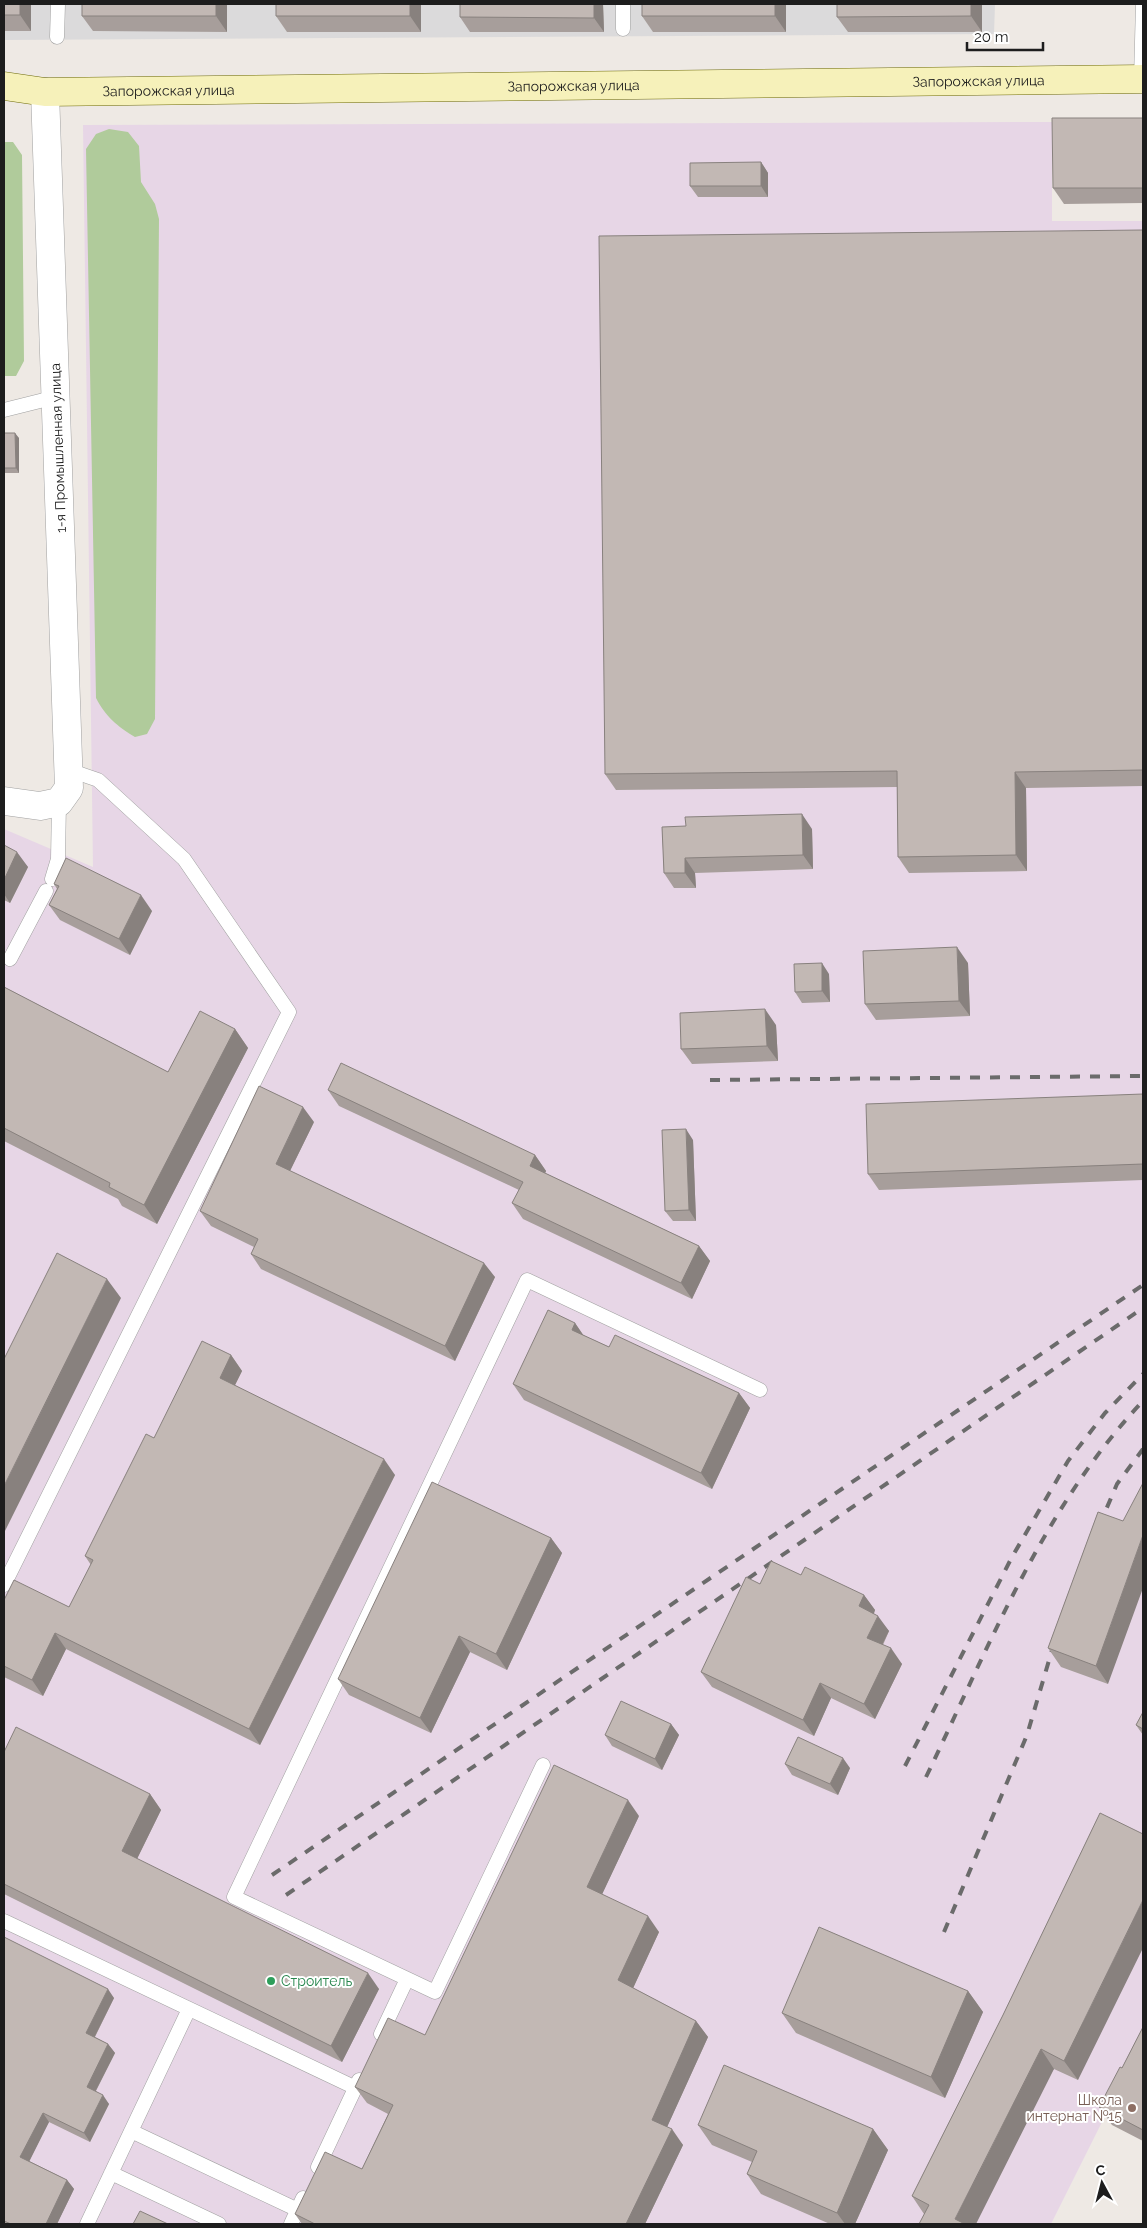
<svg xmlns="http://www.w3.org/2000/svg" width="1147" height="2228" viewBox="0 0 1147 2228" font-family="Raleway,sans-serif">
<rect width="100%" height="100%" fill="#eee9e4"/>
<!-- residential -->
<path fill="#dbdadb" d="M4 4H995L994 34 4 40Z"/>
<!-- industrial -->
<path fill="#e7d6e6" d="M1052 122V221H1143V2040L1051 2224H4V829L93 867 83 125Z"/>
<!-- forest -->
<path fill="#b0cb9b" d="M109 129 128 132 139 146 141 182 155 204 159 219 155 719 147 734 135 737C117 726 106 717 96 698L86 149 96 134Z
M4 142H13L22 155 24 361 16 376H4Z"/>
<g fill="none" stroke-linecap="round" stroke-linejoin="round">
<defs>
<path id="lane" d="M623 29V4
M57 37 58 4
M1141 79 1143 4
M4 410 56 397
M52 879 58 859 59 802
M10 959 46 891
M4 1585 289 1012 184 859 98 780 69 770
M543 1765 435 1992 234 1897 527 1280 760 1390
M4 1921 356 2088
M381 2034 407 1979
M131 2131 298 2210
M318 2167 359 2080
M111 2173 219 2224
M87 2224 189 2009
M291 2224 303 2198"/>
<path id="street" d="M4 801 40 806 59 802 69 788 45 92"/>
<g id="secondary">
<path id="s1" d="M4 86 45 92 1143 79"/>
</g>
</defs>
<!-- lane casing -->
<use href="#lane" stroke="#a1a1a1" stroke-width="15"/>
<!-- street casing -->
<use href="#street" stroke="#a1a1a1" stroke-width="29"/>
<!-- secondary casing -->
<use href="#secondary" stroke="#6e6b0b" stroke-width="29"/>
<!-- lane -->
<use href="#lane" stroke="#fff" stroke-width="14"/>
<!-- street -->
<use href="#street" stroke="#fff" stroke-width="28"/>
<!-- secondary -->
<use href="#secondary" stroke="#f6f1ba" stroke-width="28"/>
<!-- rail -->
<path stroke="#6b6b6b" stroke-width="4" stroke-dasharray="10 10" stroke-linecap="butt" d="M710 1080 1143 1076
M1099 1526 1117 1484 1143 1449
M905 1766 1012 1557 1068 1461 1105 1413 1143 1374
M926 1777C988 1649 1044 1505 1143 1401
M272 1875 1143 1285
M286 1895 1143 1308
M944 1932 1027 1735 1055 1640"/>
</g>
<!-- wall -->
<path fill="#a79e9b" d="M4 4H31V31H4Z
M227 4V32L93 31 82 16Z
M421 4V32H287L276 16Z
M603 4 604 32H470L460 17Z
M786 4V32H653L642 16Z
M982 4V32H848L837 17Z
M1143 118V203L1064 204 1053 188Z
M761 162 768 173V197H698L690 186Z
M1143 230V786L1026 788 1027 871 909 873 898 857 897 787 616 790 605 774Z
M4 433 19 438V473H4Z
M662 827 812 829 813 869 695 873 696 888H674L664 873Z
M4 845 28 867 10 903 4 900Z
M54 884 152 911 130 955 60 920 49 905 57 889Z
M968 963 970 1016 876 1020 865 1004Z
M829 974 830 1002 802 1003 795 992Z
M4 987 168 1072 235 1029 248 1048 157 1224 122 1206 118 1199 4 1141Z
M776 1025 778 1061 692 1064 681 1049Z
M328 1090 535 1155 546 1171 545 1173 699 1246 710 1261 692 1299 523 1219 512 1203 519 1190 339 1106Z
M1143 1094V1180L879 1190 868 1174Z
M314 1122 290 1171 495 1277 455 1361 261 1269 251 1254 254 1247 211 1226 200 1211Z
M693 1140 696 1221H673L665 1211Z
M575 1323 583 1335 609 1347 739 1393 750 1408 712 1489 524 1400 513 1384Z
M231 1355 242 1371 235 1385 395 1475 260 1745 66 1649 43 1696 4 1677V1600L69 1607 91 1565 85 1556 154 1438Z
M1098 1512 1108 1684 1061 1667 1048 1648Z
M551 1538 562 1553 507 1670 470 1652 431 1733 349 1695 338 1679Z
M801 1575 864 1595 875 1610 874 1614 889 1631 883 1645 902 1664 875 1719 831 1698 814 1736 712 1687 701 1672 760 1584Z
M1143 1712V1735L1136 1725Z
M671 1724 679 1735 662 1770 612 1746 605 1735Z
M4 1752 150 1794 161 1810 137 1859 379 1989 342 2062 4 1894Z
M785 1764 850 1768 838 1795 792 1775Z
M1100 1813 1078 2080 1054 2069 924 2214 912 2196 1003 2015Z
M639 1816 602 1894 659 1932 633 1988 696 2021 708 2037 667 2127 683 2145 645 2224H302L295 2214 362 2169 388 2114 367 2103 355 2087 425 2035Z
M4 1937 114 1998 95 2037 108 2044 115 2053 96 2091 109 2104 90 2142 49 2122 29 2161 67 2180 74 2189 57 2224H4Z
M968 1991 983 2012 945 2098 796 2033 782 2013Z
M1143 2027V2141L1112 2125 1099 2107 1122 2068Z
M698 2125 873 2129 888 2150 855 2224H830L761 2194 747 2174 752 2162 712 2145Z"/>
<!-- shaded-wall -->
<path fill="#88817e" d="M20 4H31V31L20 15Z
M216 4H227V32L216 16Z
M410 4H421V32L410 16Z
M594 4H603L604 32 594 18Z
M775 4H786V32L775 16Z
M971 4H982V32L971 16Z
M761 162 768 173V197L761 186Z
M15 433 19 438V473L16 468Z
M1015 772 1026 788 1027 871 1016 855Z
M802 814 812 829 813 869 803 855Z
M17 852 28 867 10 903 4 894V880Z
M685 858 695 873 696 888 685 873Z
M141 895 152 911 130 955 119 939Z
M957 947 968 963 970 1016 959 1001Z
M822 963 829 974 830 1002 822 991Z
M765 1009 776 1025 778 1061 767 1046Z
M235 1029 248 1048 157 1224 144 1205Z
M303 1107 314 1122 286 1179 276 1164Z
M686 1129 693 1140 696 1221 689 1210Z
M535 1155 546 1171 541 1182 530 1166Z
M699 1246 710 1261 692 1299 681 1283Z
M484 1263 495 1277 455 1361 445 1346Z
M107 1279 121 1298 4 1533V1486Z
M575 1323 586 1339 572 1330Z
M231 1355 242 1371 231 1393 220 1378Z
M739 1393 750 1408 712 1489 701 1473Z
M384 1459 395 1475 260 1745 249 1729Z
M1143 1535V1588L1108 1684 1096 1666Z
M551 1538 562 1553 507 1670 496 1654Z
M864 1595 875 1610 870 1622 859 1606Z
M878 1616 889 1631 878 1653 867 1638Z
M55 1633 66 1649 43 1696 32 1680Z
M459 1636 470 1652 431 1733 420 1718Z
M891 1648 902 1664 875 1719 864 1704Z
M820 1683 831 1698 814 1736 803 1720Z
M671 1724 679 1735 662 1770 655 1759Z
M843 1758 850 1768 838 1795 830 1784Z
M150 1794 161 1810 133 1867 122 1851Z
M628 1800 639 1816 598 1903 587 1887Z
M1143 1900V1948L1078 2080 1064 2061Z
M648 1916 659 1932 629 1997 618 1980Z
M368 1973 379 1989 342 2062 331 2046Z
M108 1989 114 1998 92 2042 86 2033Z
M968 1991 983 2012 945 2098 931 2077Z
M696 2021 708 2037 663 2136 652 2120Z
M108 2044 115 2053 93 2096 87 2087Z
M1041 2049 1054 2069 976 2224H958L955 2219Z
M103 2095 109 2104 90 2142 84 2133Z
M43 2113 49 2122 27 2166 20 2157Z
M672 2129 683 2145 645 2224H626Z
M873 2129 888 2150 855 2224H845L837 2213Z
M67 2180 74 2189 57 2224H46Z"/>
<!-- building -->
<path fill="#c2b8b4" stroke="#88817e" d="M4 4H20V15H4Z
M82 4H216V16H82Z
M276 4H410V16H276Z
M460 4H594V18L460 17Z
M642 4H775V16H642Z
M837 4H971V16L837 17Z
M1052 118H1143V188H1053Z
M761 162V186H690V163Z
M1143 230V770L1015 772 1016 855 898 857 897 771 605 774 599 236Z
M4 433H15L16 468H4Z
M802 814 803 855 685 858V873H664L662 827 686 826 685 817Z
M4 845 17 852 4 880Z
M66 858 141 895 119 939 49 905 59 886 54 884Z
M957 947 959 1001 865 1004 863 951Z
M822 963V991L795 992 794 964Z
M4 987 168 1072 200 1011 235 1029 144 1205 109 1187 110 1183 4 1128Z
M765 1009 767 1046 681 1049 680 1013Z
M341 1063 535 1155 530 1166 699 1246 681 1283 512 1203 523 1182 328 1090Z
M259 1086 303 1107 276 1164 484 1263 445 1346 251 1254 258 1239 200 1211Z
M1143 1094V1164L868 1174 866 1104Z
M686 1129 689 1210 665 1211 662 1130Z
M57 1253 107 1279 4 1486V1359Z
M548 1310 575 1323 572 1330 609 1347 615 1335 739 1393 701 1473 513 1384Z
M202 1341 231 1355 220 1378 384 1459 249 1729 55 1633 32 1680 4 1666V1600L14 1580 69 1607 93 1560 85 1556 146 1434 154 1438Z
M432 1482 551 1538 496 1654 459 1636 420 1718 338 1679Z
M1143 1483V1535L1096 1666 1048 1648 1098 1512 1123 1521Z
M771 1561 801 1575 805 1567 864 1595 859 1606 878 1616 867 1638 891 1648 864 1704 820 1683 803 1720 701 1672 746 1577 760 1584Z
M621 1701 671 1724 655 1759 605 1735Z
M1143 1712V1729L1136 1725Z
M16 1727 150 1794 122 1851 368 1973 331 2046 4 1884V1752Z
M798 1737 843 1758 830 1784 785 1764Z
M554 1765 628 1800 587 1887 648 1916 618 1980 696 2021 652 2120 672 2129 626 2224H315L295 2214 325 2152 362 2169 393 2105 355 2087 388 2018 425 2035Z
M1100 1813 1143 1834V1900L1064 2061 1041 2049 955 2219 965 2224H919L929 2205 912 2196 1003 2015Z
M819 1927 968 1991 931 2077 782 2013Z
M4 1937 108 1989 86 2033 108 2044 87 2087 103 2095 84 2133 43 2113 20 2157 67 2180 46 2224H11L4 2221Z
M1143 2027V2130L1099 2107 1120 2067 1122 2068Z
M724 2065 873 2129 837 2213 747 2174 757 2151 698 2125Z
M140 2211 168 2224H133Z"/>
<!-- markers -->
<circle fill="#2e9e5b" stroke="#fff" stroke-width="2" cx="271" cy="1981" r="5"/>
<circle fill="#8d6e63" stroke="#fff" stroke-width="2" cx="1132" cy="2108" r="5"/>
<g text-anchor="middle" dominant-baseline="central" stroke-width="4" stroke-linejoin="round" paint-order="stroke">
<!-- street labels -->
<g font-size="14" fill="#1d1d1d" stroke="#fff">
<text stroke="none"><textPath href="#s1" startOffset="975">Запорожская улица</textPath></text>
<text stroke="none"><textPath href="#s1" startOffset="570">Запорожская улица</textPath></text>
<text stroke="none"><textPath href="#s1" startOffset="165">Запорожская улица</textPath></text>
<text transform="translate(58 448) rotate(-92)">1-я Промышленная улица</text>
</g>
<!-- leisure labels -->
<g font-size="14" fill="#27864d" stroke="#fff" text-anchor="start">
<text x="281" y="1981">Строитель</text>
</g>
<!-- education labels -->
<g font-size="14" fill="#785e54" stroke="#fff" text-anchor="end">
<text x="1122" y="2100">Школа<tspan x="1122" dy="16">интернат №15</tspan></text>
</g>
</g>
<!-- border -->
<rect width="1147" height="2228" fill="none" stroke="#1d1d1d" stroke-width="10"/>
<!-- north arrow -->
<g transform="translate(1102 2183) rotate(353)" stroke="#ffffff" stroke-width="4" paint-order="stroke">
<path d="M0-4L9 19L0 12L-9 19Z" fill="#1d1d1d"/>
<text y="-8" font-size="14" font-weight="bold" text-anchor="middle" fill="#1d1d1d">С</text>
</g>
<!-- scale -->
<path d="M967 42v8h76v-8" fill="none" stroke="#1d1d1d" stroke-width="2.5"/>
<text x="974" y="42" font-size="15" fill="#1d1d1d" stroke="#ffffff" stroke-width="4" paint-order="stroke">20 m</text>
</svg>
